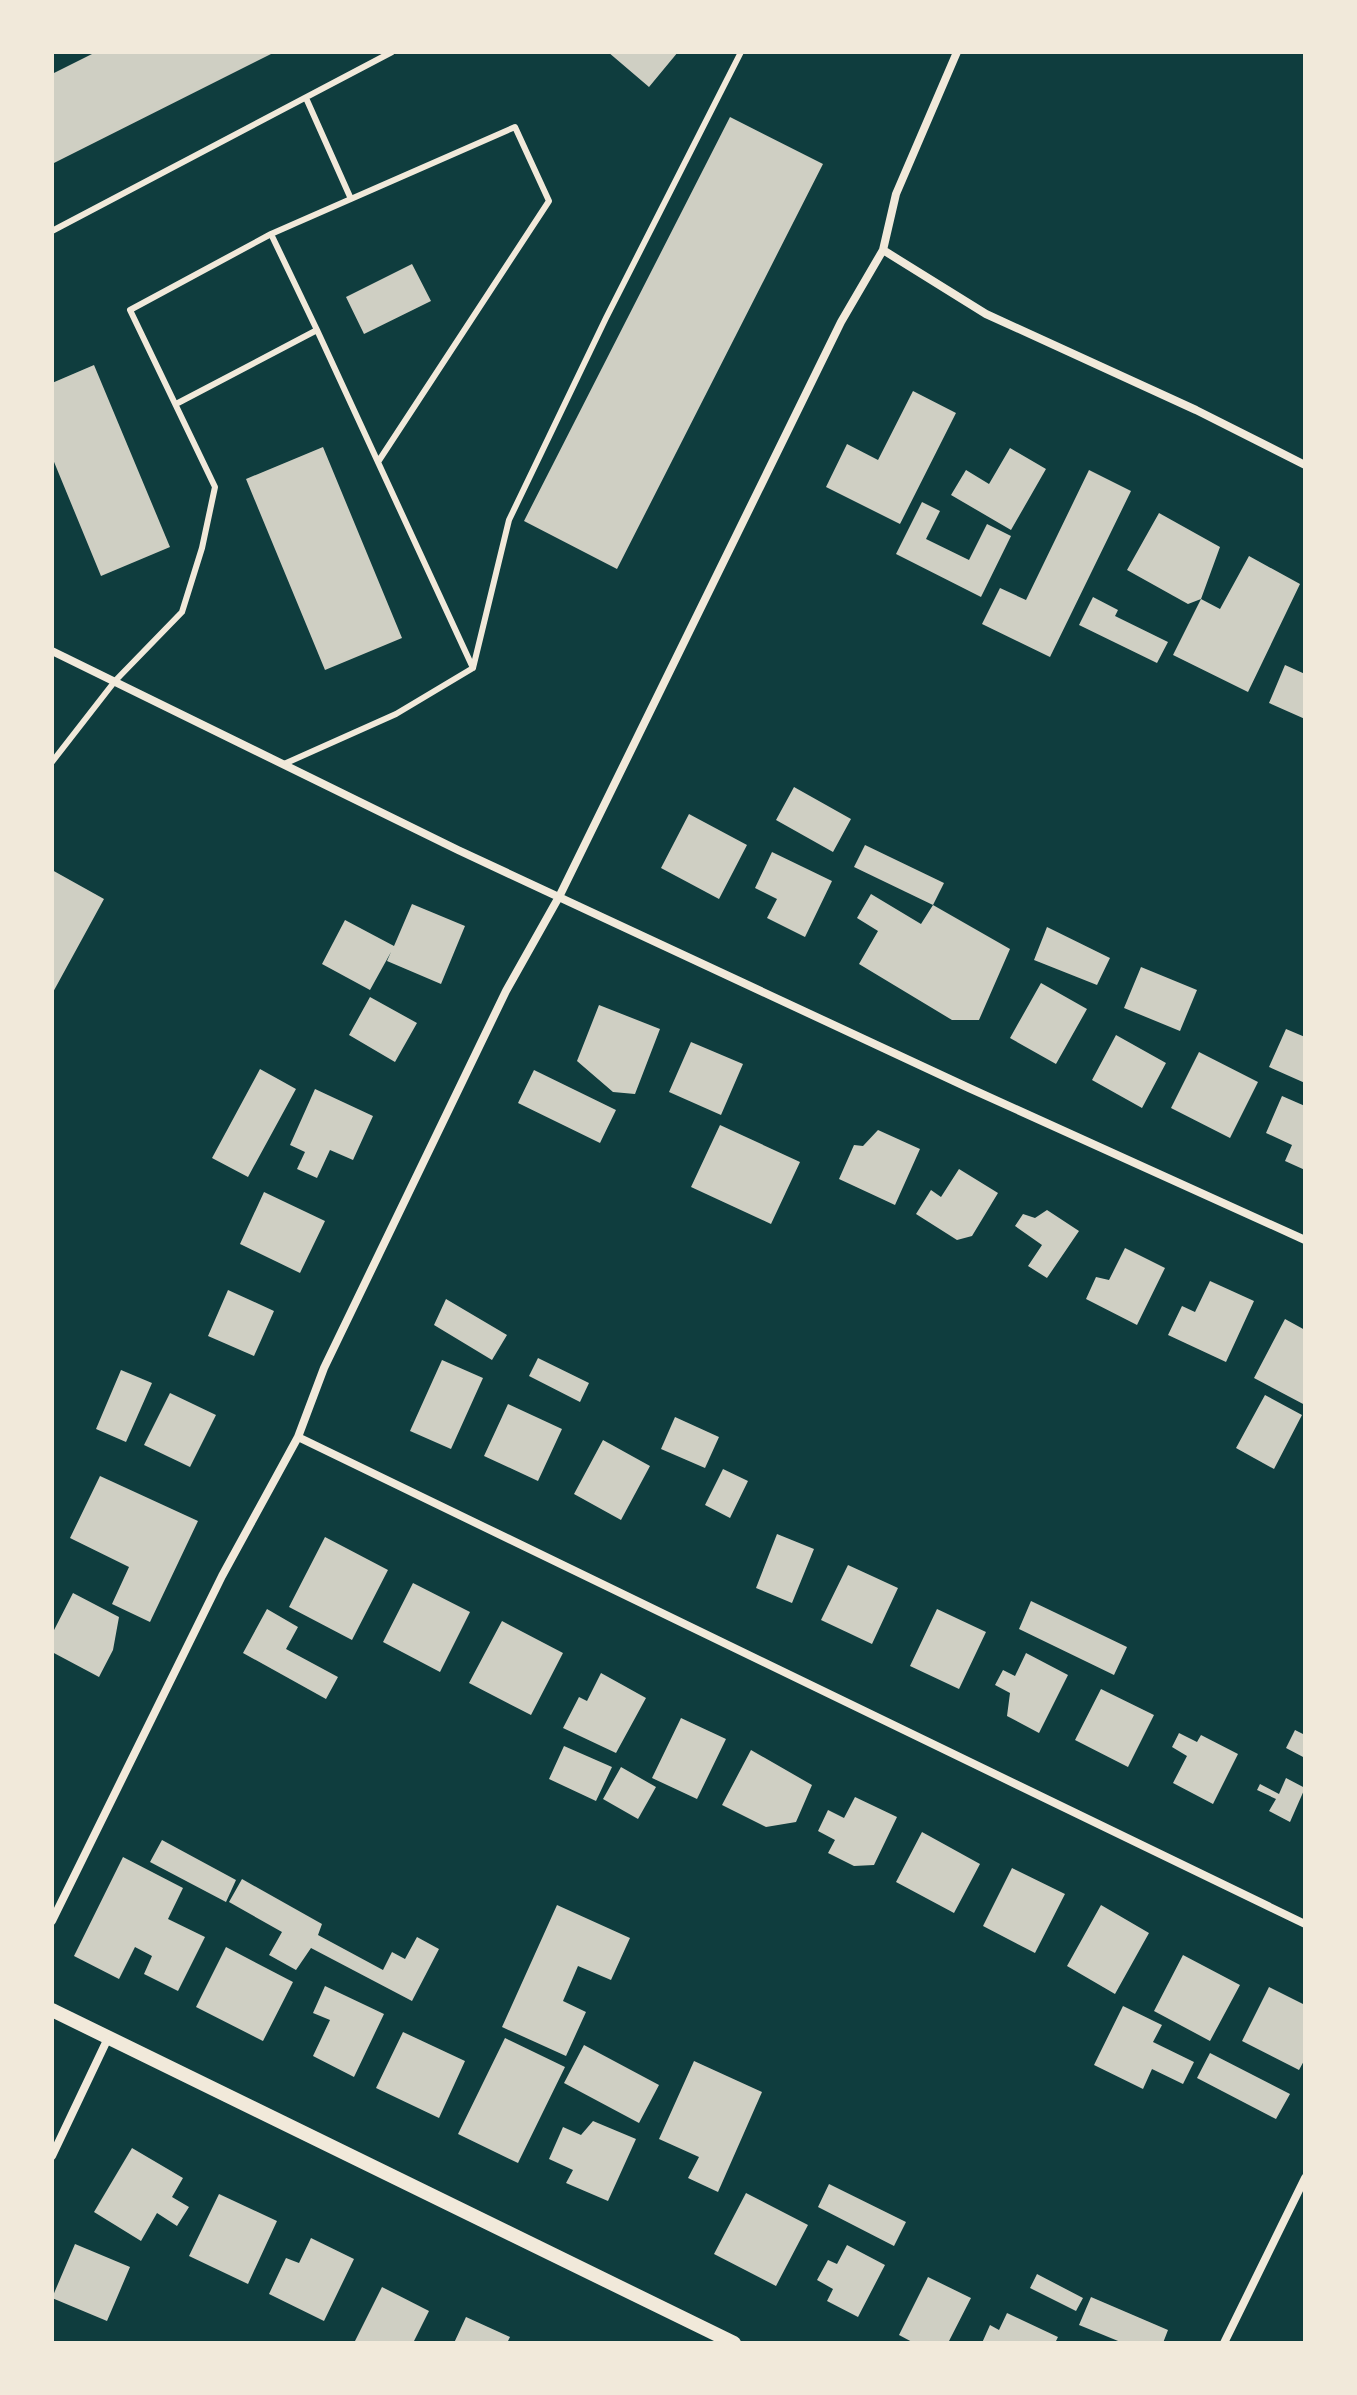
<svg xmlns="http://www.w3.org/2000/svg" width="1357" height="2395" viewBox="0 0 1357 2395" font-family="'PT Serif',serif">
<rect width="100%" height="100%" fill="#0f3d3e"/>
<!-- building -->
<path fill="#cfcfc3" d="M96 52H275L52 164V74Z
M608 52H678L649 87Z
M730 117 823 164 617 569 524 521Z
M412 264 431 301 364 334 346 297Z
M94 365 170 547 101 576 52 457V383Z
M913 391 956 413 900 524 826 487 847 444 878 460Z
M323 447 402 638 325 670 246 479Z
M1010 448 1046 469 1011 530 951 495 966 470 989 484Z
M1089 470 1131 491 1050 657 982 624 1000 588 1026 600Z
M922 502 940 511 926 539 969 560 987 524 1011 536 981 597 896 554Z
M1159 513 1220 547 1201 599 1220 609 1249 556 1300 584 1248 692 1173 655 1201 599 1188 604 1127 570Z
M1093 597 1118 610 1115 616 1168 642 1157 663 1079 625Z
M1285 665 1305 674V719L1269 703Z
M794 787 851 819 833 852 776 820Z
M689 814 747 845 719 899 661 868Z
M865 845 944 883 933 905 854 867Z
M772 852 832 881 805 937 767 918 777 899 755 888Z
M52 870 104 899 52 994Z
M871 894 921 924 933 905 1010 949 979 1020H952L859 964 878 931 857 918Z
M412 904 465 926 441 984 387 961 391 952 370 990 322 964 345 920 394 946Z
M1047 927 1110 958 1097 985 1034 960Z
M1141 967 1197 990 1180 1031 1124 1008Z
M1041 983 1087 1009 1056 1064 1010 1038Z
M370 997 417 1023 395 1062 349 1035Z
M599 1005 660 1029 635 1094 613 1092 577 1061Z
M1286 1029 1305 1037V1083L1269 1067Z
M1116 1035 1166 1063 1142 1108 1092 1080Z
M691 1042 743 1064 721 1115 669 1092Z
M1199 1052 1258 1082 1230 1138 1171 1108Z
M260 1069 296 1089 248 1177 212 1158Z
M534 1070 616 1110 600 1143 518 1103Z
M315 1089 373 1116 353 1160 330 1150 317 1178 297 1169 305 1152 290 1145Z
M1282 1096 1305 1106V1170L1285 1161 1292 1145 1266 1133Z
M720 1125 800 1162 771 1224 691 1187Z
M878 1130 920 1149 895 1205 839 1179 854 1145 863 1146Z
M959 1169 998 1193 972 1236 957 1240 916 1214 931 1190 941 1197Z
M264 1192 325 1221 300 1273 240 1244Z
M1047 1210 1079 1231 1047 1278 1028 1266 1042 1245 1015 1226 1023 1214 1035 1218Z
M1125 1248 1165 1268 1137 1325 1086 1299 1096 1277 1109 1280Z
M1210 1281 1254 1301 1226 1362 1168 1335 1182 1306 1195 1312Z
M228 1290 274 1311 254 1356 208 1336Z
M446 1299 507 1335 492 1360 434 1325Z
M1285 1319 1305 1330V1405L1254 1378Z
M538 1358 589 1383 580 1402 529 1376Z
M442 1360 483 1378 451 1449 410 1431Z
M121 1370 152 1383 126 1442 96 1429Z
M170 1393 216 1415 190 1467 144 1445Z
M1265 1395 1302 1415 1274 1469 1236 1448Z
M508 1404 562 1429 538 1481 484 1456Z
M675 1417 719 1437 705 1468 661 1449Z
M603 1440 650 1466 621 1520 574 1494Z
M723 1469 748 1481 730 1518 705 1505Z
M100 1476 198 1521 150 1622 112 1604 129 1567 70 1538Z
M777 1534 814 1549 792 1603 756 1588Z
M325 1537 388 1570 352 1640 289 1607Z
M848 1565 898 1588 872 1644 821 1620Z
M413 1583 470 1612 440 1672 383 1642Z
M73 1593 119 1617 113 1650 99 1677 52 1652V1634Z
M1031 1601 1127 1647 1114 1675 1019 1629Z
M267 1609 298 1627 286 1649 338 1677 326 1699 243 1653Z
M937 1609 986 1632 959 1689 910 1666Z
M502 1621 563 1653 531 1715 469 1683Z
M1026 1653 1068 1675 1039 1733 1007 1716 1010 1693 995 1685 1003 1670 1015 1676Z
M601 1673 646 1698 616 1753 563 1728 579 1697 587 1701Z
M1101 1689 1154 1715 1128 1767 1075 1740Z
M681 1718 726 1739 697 1799 652 1778Z
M1295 1730 1305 1735V1758L1286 1748Z
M1179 1733 1197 1742 1201 1735 1238 1754 1213 1804 1173 1783 1187 1756 1172 1747Z
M564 1746 612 1767 596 1801 549 1779Z
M751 1750 812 1785 796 1822 766 1827 722 1805Z
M621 1767 656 1787 638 1819 603 1799Z
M1286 1778 1305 1788 1290 1822 1269 1811 1276 1799 1257 1790 1260 1784 1279 1794Z
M855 1797 897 1817 874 1865 854 1866 828 1853 835 1840 818 1831 828 1810 844 1818Z
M922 1832 980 1864 954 1913 896 1882Z
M162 1840 236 1880 226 1902 150 1862Z
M123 1857 183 1888 168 1919 205 1937 178 1991 144 1974 152 1956 135 1947 119 1979 74 1956Z
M1012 1868 1065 1894 1035 1953 983 1926Z
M242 1879 322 1924 318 1935 383 1970 392 1952 405 1959 417 1937 439 1949 412 2001 311 1948 296 1970 269 1955 282 1932 229 1902Z
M557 1905 630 1938 611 1980 578 1966 563 2001 586 2012 566 2056 502 2027Z
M1101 1905 1149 1933 1115 1994 1067 1966Z
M226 1947 293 1982 263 2041 196 2007Z
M1183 1955 1240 1985 1210 2041 1154 2011Z
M325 1986 384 2014 354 2077 313 2056 330 2020 313 2013Z
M1269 1987 1305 2005V2059L1299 2070 1242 2041Z
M1123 2006 1162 2025 1153 2042 1194 2062 1183 2084 1152 2069 1143 2089 1094 2065Z
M403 2032 465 2061 439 2118 376 2088Z
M505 2038 565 2067 518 2163 458 2134Z
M584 2045 659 2085 639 2123 564 2083Z
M1210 2053 1290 2094 1276 2119 1197 2078Z
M694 2061 762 2092 718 2192 688 2178 699 2157 659 2139Z
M593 2121 636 2139 608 2201 566 2183 573 2170 549 2159 563 2127 581 2135Z
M132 2148 183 2178 172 2197 189 2207 177 2226 157 2213 141 2241 94 2212Z
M829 2184 906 2222 894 2246 818 2207Z
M746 2193 808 2225 776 2286 714 2254Z
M219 2194 277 2221 248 2284 189 2256Z
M311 2238 354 2259 324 2321 269 2294 286 2258 299 2263Z
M75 2244 130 2267 107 2321 52 2298Z
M847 2245 885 2265 858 2317 827 2301 833 2289 817 2280 828 2260 837 2264Z
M1037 2274 1083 2298 1076 2311 1030 2288Z
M928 2277 971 2298 948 2343H914L899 2335Z
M382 2287 429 2311 413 2343H354Z
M1091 2297 1168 2330 1163 2343H1123L1079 2325Z
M1007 2313 1058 2337 1055 2343H982L990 2325 999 2330Z
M466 2317 510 2337 507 2343H454Z"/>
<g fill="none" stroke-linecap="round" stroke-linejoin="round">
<!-- service -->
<path stroke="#f1e9da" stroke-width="6" d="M306 98 351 199
M52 231 392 52
M317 330 271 234 515 127 549 201 378 462
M176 404 317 330 473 668 396 714 284 764
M473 668 509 520 606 318 741 52
M52 762 115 681 182 612 202 548 215 487 130 310 271 234"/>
<!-- minor -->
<path stroke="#f1e9da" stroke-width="8" d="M883 250 986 314 1196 410 1305 465
M52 651 458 850 969 1088 1305 1240
M298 1437 1305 1924
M52 1921 222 1576 298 1437 324 1368 506 991 560 895 841 322 883 250 896 194 957 52
M52 2156 109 2036
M1224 2343 1305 2178"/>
<!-- tertiary -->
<path stroke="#f1e9da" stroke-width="14" d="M52 2010 734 2343"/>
</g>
<!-- border -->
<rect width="1357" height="2395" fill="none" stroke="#f1e9da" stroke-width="108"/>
</svg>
